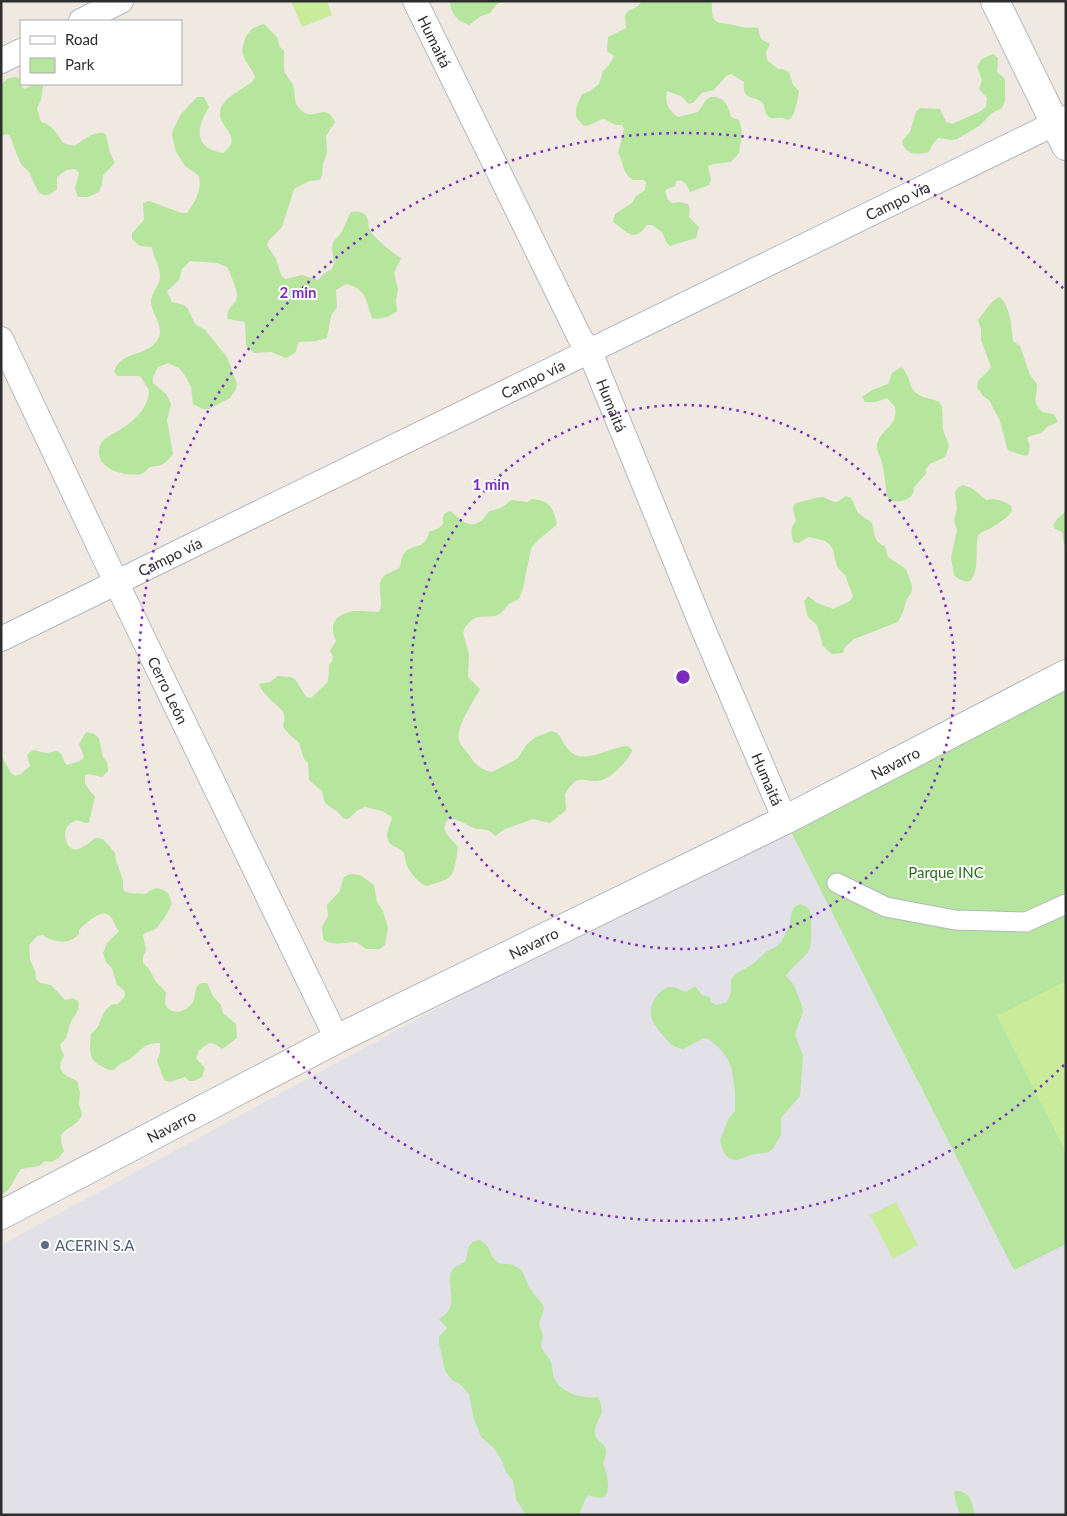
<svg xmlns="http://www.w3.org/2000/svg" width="1067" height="1516" viewBox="0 0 1067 1516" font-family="Lato,sans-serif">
<rect width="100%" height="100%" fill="#efe9e1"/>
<!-- industrial -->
<path fill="#e3e1e8" d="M1066 688V1515H1V1245L785 820Z"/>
<!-- green -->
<path fill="#b6e59e" d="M450 1H504L497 4 490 13 481 16 469 25C458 21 450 14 450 1Z
M642 1H712C711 24 714 22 734 25 737 25 739 27 742 27 748 28 752 27 758 28L761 39 770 44 766 52 767 60 778 69H783L789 72 793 85 799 91C798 97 795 116 790 119 786 121 786 118 782 118 778 117 774 119 770 118L766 114 763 103C752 94 742 102 744 82L731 74 726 76 714 90 702 93 694 102 689 104 681 96 667 91C664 101 669 112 678 117L698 112 706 100 710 97C725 96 728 105 731 117L739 120C744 135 741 139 739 153L731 162 714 164 708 166 711 180 709 185 690 192 686 184 681 180 676 181 675 186 667 189 665 191 668 200 672 203 680 202 688 204 690 209 689 217 699 227 696 238 670 246 666 242 662 232 652 225H647C633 244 627 231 613 222L615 214 632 203 636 196 645 190 646 182 644 180H633C620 171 626 166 618 153L624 129 622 125H616L604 119C598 120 594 124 589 125 585 126 584 126 581 123 571 115 578 103 582 94L590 91 599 84 603 71 609 65 614 56 607 51 608 37 626 28 625 16 628 11 638 6Z
M264 24 277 37 280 47 284 51C285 57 283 62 284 67 284 74 290 79 293 85 296 95 292 105 305 113 315 119 326 102 335 122L326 136 327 153 323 164 322 175 320 180 309 181 294 189 282 227 269 240 267 245 276 259 281 275 285 279 302 275 318 280 326 272 332 269 334 264 332 247 333 242 341 233 351 212C357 211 362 211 366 216 369 220 368 224 369 228 371 236 393 253 401 258L394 273 398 289 396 300 397 311C390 317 381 320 372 318 366 301 366 288 346 284L336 290 337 307 331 316 327 338 316 341 299 342 295 353 286 358 271 352 254 353 246 345 245 322 228 319C225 308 234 307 237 298 239 294 230 272 227 267L217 263 190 261 182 269 179 280 167 291 172 302 184 305 188 309 195 324 205 330 227 357 237 384 236 389 230 398 209 409H203L193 404 191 387 186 377 179 368 168 363 158 367 153 377V383L166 394 171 404 167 420 173 454C168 460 165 464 158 466 155 466 153 466 150 467 147 469 145 473 141 474 124 477 93 468 100 446 103 438 111 435 118 431 133 422 149 408 149 390L140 376H118L114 372C120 351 144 357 156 342 167 329 152 315 151 302 151 293 160 285 160 277 161 267 153 257 152 247L140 246 132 239V233L144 220 143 203 149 201 182 213H187C195 202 202 190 199 176L185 166 176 152 172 135 173 130 181 114 197 97H204L209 107C197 127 192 148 223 153 248 134 209 126 223 104 230 94 243 89 252 82L255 77C252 68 245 63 243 54 242 50 243 46 244 42 248 30 253 27 264 24Z
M993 54 998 58 997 72 1004 78 1005 80V100L1002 108 992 113 979 126 957 139 952 140 938 138 932 145 929 152C917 155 906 156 902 141L910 132 916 112 920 108 940 109 946 122 952 124 979 112 986 107 987 98 979 89 982 80 977 66 982 59Z
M16 77 20 79 22 87 25 89 34 84 43 86 41 100 37 108 41 122C52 124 58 135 63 143L74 146C83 141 96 129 106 134L110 153 114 161V164L103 175 102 184 99 192 88 197H78L75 189 79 173 75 169 66 170 57 177V189C39 205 36 186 30 174 28 169 22 167 20 162 16 154 14 145 10 136L7 134 1 136V85L8 78Z
M999 297C1010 303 1012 330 1013 341L1020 346 1030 375 1037 384C1037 397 1031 402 1043 412L1054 414 1058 422 1047 427 1041 433 1030 436 1027 438 1030 446 1028 455 1026 456 1009 451 1007 448 1000 421 992 406 990 401 983 396 977 387C977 377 987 375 991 367L981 340V329L978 320 992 302Z
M901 367C911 377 908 383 914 391 919 398 932 398 939 402L942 407 943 430 949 446 945 457 930 464 926 469V474L914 487C914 501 901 502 890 501L887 496C885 485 885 471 881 460 879 454 875 447 878 441 884 427 898 426 895 407L887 398 876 402H865L862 397 872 390 888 384 892 373Z
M963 485 973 489 986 500C994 498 1005 501 1011 506L1012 511C1008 518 998 523 991 528 987 531 981 531 978 536 974 544 984 600 954 575L951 558 957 530 954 520 957 509 955 492 958 488Z
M846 496 851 498 858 513 872 523C875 533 873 542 885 546L888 557 906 569 912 586V591L906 601 903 612 898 622 854 639 845 647 843 653 832 654 823 646 817 625 808 617 804 601 808 596 817 603 833 609 850 601 853 596 845 575 837 567 833 550 830 545 825 541 809 537 798 543 793 542C791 533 790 528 796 521L793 510 794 504C795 503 819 497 821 497 826 497 831 502 837 502Z
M532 499C550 500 553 508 557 524 549 533 537 538 531 549L523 588 519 599 509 604 501 613 496 616 479 617 473 619 465 627 463 633 469 654 468 677 480 689C474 700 455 729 459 740 461 747 467 751 470 756 475 765 482 770 492 772L517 759 527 744 536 737 551 731 557 733C563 739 564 747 571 752 586 765 611 746 628 746L632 750C630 759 612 777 602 780 583 785 580 769 565 794L566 810 550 823 533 819 505 829 495 836C488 827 483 831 474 828 464 824 459 818 448 819 439 833 451 837 458 847 453 877 456 878 426 886 418 882 409 872 406 863 405 859 405 855 403 852 399 847 390 847 388 840 385 833 391 824 392 817L382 811 365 807 358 810 348 819 343 818 339 813 325 803 322 791 309 780 308 763 304 759 299 743 286 731 283 726C284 723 285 717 284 714 283 708 264 698 259 684L270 682 278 676 290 677 295 679 306 697 311 698 328 682 329 665 332 661 333 656 330 651 336 641C335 638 333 634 333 630 332 616 348 610 359 611 366 611 372 612 379 612 385 601 375 587 383 577 388 572 395 572 400 567 401 563 401 559 403 555 410 542 425 552 429 532L439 528 443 524V518L445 513 450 511C460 517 468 532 482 520 485 518 486 514 490 511 494 509 493 511 497 509 503 508 507 503 511 500L527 502Z
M1066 511V547L1064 544 1062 532 1055 529 1053 526 1057 519Z
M1066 674V1244L1014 1270 785 820Z
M86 732 94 734 99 738 103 757 107 762 108 768V771L102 777 88 774 85 775V784L95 797 89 822 86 823 76 820C67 825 63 830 66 840 71 858 86 846 95 838L103 839 115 853C115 861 120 870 122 878 124 883 122 886 124 891L129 893 146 894C153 887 159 886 168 893L172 904 165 917 156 929 145 933 143 935 146 950 143 957V963L149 969 156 982 166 992 165 1004C171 1016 186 1013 193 1002 195 998 195 991 197 986L201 983H207L213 996 221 1005 223 1013 236 1024 237 1038 222 1049 215 1044 209 1043 199 1050 196 1058 205 1068 202 1077 194 1081H189L185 1077 170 1082 164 1080 157 1061 160 1053V1043C143 1043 142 1050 130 1059 123 1063 119 1063 114 1070 109 1071 107 1069 103 1067 87 1060 90 1049 91 1034 94 1031 98 1028 99 1024 103 1014 106 1004 118 1004L125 996 124 990 117 985 112 968 106 962 103 953 107 943 119 931C115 927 114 920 110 916 102 907 85 924 79 930V934C70 945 53 943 43 935L37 936 29 945 30 960 35 971 36 979 40 983 51 985 65 1000 73 998 78 1001C81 1012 71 1018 69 1027 66 1038 68 1036 60 1045L64 1056C54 1072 65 1075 77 1081L80 1092 79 1104 82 1114C76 1133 53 1124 64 1151L59 1158 51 1162 45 1161 39 1166 21 1169C14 1177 12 1190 1 1195V755L11 773 15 776 21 774 30 766 27 755 33 750 46 753 57 751C64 754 62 761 67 765 73 763 81 762 84 757L79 744Z
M350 874 360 875 374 885 377 902 383 911 388 928 385 945 380 949H366L356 942C345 942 332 947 323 939L322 927 328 916 327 905 339 892 344 877Z
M800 904 805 906 810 910C811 919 813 945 808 952 801 961 792 966 786 976L794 985 802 1006 803 1012 795 1034 803 1056 800 1096 781 1118V1135L772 1150 766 1153 754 1154 737 1160 731 1159 726 1156 723 1151 720 1141 728 1119 735 1111V1093L732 1070 728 1060 721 1050 710 1040 704 1038 683 1049C679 1048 675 1047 672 1045 667 1041 651 1022 651 1017 649 1005 658 988 671 987 676 987 681 990 686 992L695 986 702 995 710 997 711 1002 716 1005 727 1002 731 992V980L734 975 753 964 767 951 776 947 781 942 789 927 792 911 795 906Z
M479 1240C493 1247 488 1254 496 1261 502 1266 509 1262 515 1266 525 1270 525 1280 530 1288 534 1296 541 1300 544 1308L539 1324 543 1335 541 1346C543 1352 548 1356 551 1362 553 1367 552 1373 554 1378 561 1393 582 1399 598 1397 608 1419 595 1416 595 1432 595 1446 613 1440 603 1464 607 1471 613 1496 601 1498 597 1498 592 1496 588 1495L585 1500 579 1515H526L516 1499 513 1481 506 1472 502 1461 494 1448 481 1437 473 1416 469 1394 461 1385 452 1380 445 1371 439 1343V1337L447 1328 439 1319C464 1305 441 1282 454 1268 457 1265 462 1264 465 1262 469 1252 466 1242 479 1240Z
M956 1491C971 1491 972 1503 975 1515H960L956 1503 954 1492Z"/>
<!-- pitch -->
<path fill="#c9ec9a" d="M291 1H327L332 15 302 27Z
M1066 981V1152L997 1016Z
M896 1202 918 1245 893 1259 870 1215Z"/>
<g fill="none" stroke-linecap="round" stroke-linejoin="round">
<defs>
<path id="pedestrian" d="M837 883 886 907 955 920 1026 922 1066 904"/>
<g id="minor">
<path id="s1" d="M415 1 580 338 590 352 704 631 785 820"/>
<path d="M81 21 121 1"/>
<path d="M1 61 21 51"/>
<path id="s2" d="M1 339 116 582 337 1039"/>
<path id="s3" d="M1 639 1066 118"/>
</g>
<g id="tertiary">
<path d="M995 1 1066 146"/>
<path id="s4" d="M1 1215 337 1039 785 820 1066 674"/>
</g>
</defs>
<!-- pedestrian casing -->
<use href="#pedestrian" stroke="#b4b7c1" stroke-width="21"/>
<!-- minor casing -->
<use href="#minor" stroke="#b4b7c1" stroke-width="26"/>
<!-- tertiary casing -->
<use href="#tertiary" stroke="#b4b7c1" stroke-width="30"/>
<!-- pedestrian -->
<use href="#pedestrian" stroke="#fff" stroke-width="19"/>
<!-- minor -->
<use href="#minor" stroke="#fff" stroke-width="24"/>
<!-- tertiary -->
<use href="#tertiary" stroke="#fff" stroke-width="28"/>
</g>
<!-- distance rings -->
<g fill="none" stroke="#7b2cbf" stroke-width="2.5" stroke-dasharray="2.5 5">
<circle cx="683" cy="677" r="272"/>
<path d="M1064 1065A544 544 0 1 1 1064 289"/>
</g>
<!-- markers -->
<circle fill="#5c6f8a" stroke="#fff" stroke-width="2" cx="45" cy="1245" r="5"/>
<g text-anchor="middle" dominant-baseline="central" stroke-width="4" stroke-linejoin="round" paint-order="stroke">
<!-- street labels -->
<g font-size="15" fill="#2e2e2e" stroke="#fff">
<text stroke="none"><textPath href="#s1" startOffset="45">Humaitá</textPath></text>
<text stroke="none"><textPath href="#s3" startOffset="998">Campo vía</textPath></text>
<text stroke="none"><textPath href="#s3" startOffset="592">Campo vía</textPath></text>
<text stroke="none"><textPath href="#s1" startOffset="450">Humaitá</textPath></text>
<text stroke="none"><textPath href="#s3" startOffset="188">Campo vía</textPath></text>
<text stroke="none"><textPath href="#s2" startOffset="389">Cerro León</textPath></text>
<text stroke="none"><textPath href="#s4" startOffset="1002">Navarro</textPath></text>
<text stroke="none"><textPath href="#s1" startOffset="855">Humaitá</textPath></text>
<text stroke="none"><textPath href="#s4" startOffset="598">Navarro</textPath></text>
<text stroke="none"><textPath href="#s4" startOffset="192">Navarro</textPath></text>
</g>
<!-- park labels -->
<g font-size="15" fill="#2c6e1b" stroke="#fff">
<text x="946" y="872">Parque INC</text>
</g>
<!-- service labels -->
<g font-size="15" fill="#4e5e75" stroke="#fff" text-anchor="start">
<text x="55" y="1245">ACERIN S.A</text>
</g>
</g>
<circle cx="683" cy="677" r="8" fill="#7b2cbf" stroke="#fff" stroke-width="2.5"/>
<g font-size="15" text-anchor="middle" font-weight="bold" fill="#7b2cbf" stroke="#fff" stroke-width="4" stroke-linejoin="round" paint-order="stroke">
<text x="298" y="298">2 min</text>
<text x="491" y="490">1 min</text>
</g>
<!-- border -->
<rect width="1067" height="1516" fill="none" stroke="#2e2e2e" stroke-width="5"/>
<!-- legend -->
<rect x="20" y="20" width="162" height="65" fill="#ffffff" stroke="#ababab"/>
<rect x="30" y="36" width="25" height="8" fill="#ffffff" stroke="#ababab"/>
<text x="65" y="45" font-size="15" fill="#2e2e2e">Road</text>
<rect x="30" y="58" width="25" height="15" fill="#b6e59e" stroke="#ababab"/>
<text x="65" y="70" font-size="15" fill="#2e2e2e">Park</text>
</svg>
